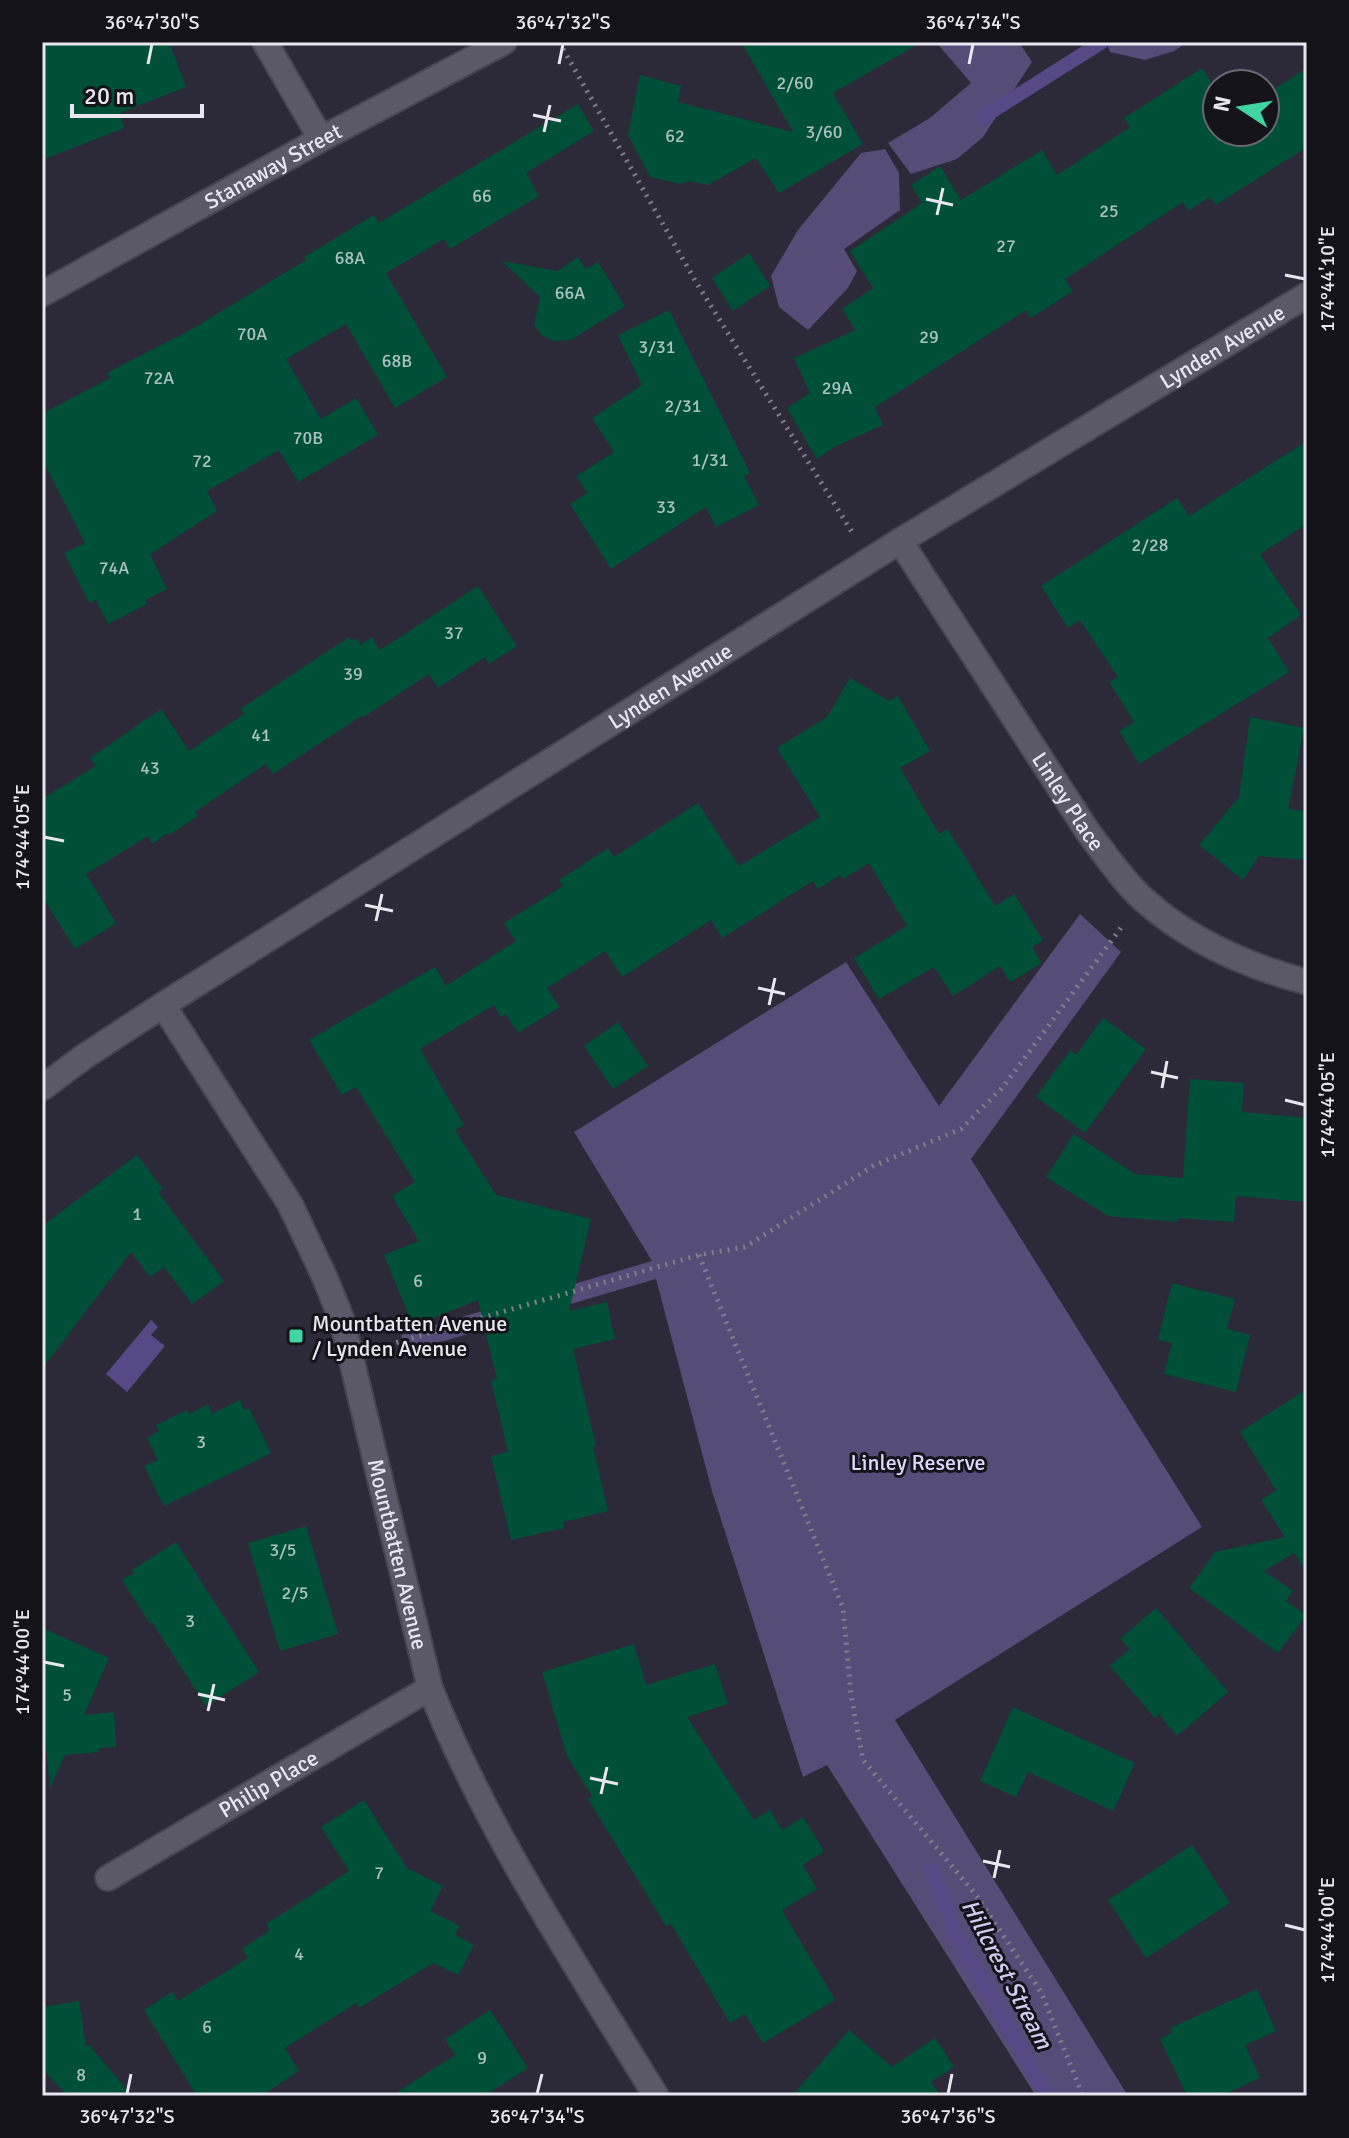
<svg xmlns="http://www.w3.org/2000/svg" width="1349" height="2138" viewBox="0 0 1349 2138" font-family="Signika,sans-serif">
<rect width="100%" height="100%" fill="#2c2a38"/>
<!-- green -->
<path fill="#554c77" d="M936 42H1019L1032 62 983 137 957 159 911 174 888 143 930 118 971 83Z
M1106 42H1188L1174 51 1145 60 1110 52Z
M885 149 899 173 900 210 844 249 857 271 848 288 808 330 779 307 771 276 798 230 861 153Z
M1080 914 1121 952 971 1159 1202 1527 895 1720 1128 2096H1036L827 1765 803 1777 712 1491 656 1279 406 1352 401 1335 652 1261 574 1132 846 962 939 1106Z"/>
<!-- water -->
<path fill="#574886" d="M151 1320 158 1327 151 1335 165 1346 127 1392 106 1374Z"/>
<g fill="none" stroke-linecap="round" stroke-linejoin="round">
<!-- stream -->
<path stroke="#574886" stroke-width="14" d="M983 117 1102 42
M932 1870 957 1937 1047 2096"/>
</g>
<!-- building -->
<path fill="#005039" d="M42 42H169L186 87 119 113 124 128 42 160Z
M741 42H922L833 93 863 144 779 193 756 158 708 185 689 181 681 184 650 177 628 135 640 75 681 86 678 102 793 132Z
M1202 68 1217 91V132H1265V95L1307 68V147L1216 205 1210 197 1188 211 1183 202 1065 279 1073 291 1031 318 1026 310 875 407 883 425 834 447 817 459 787 408 810 393 794 358 855 330 842 309 873 288 850 251 922 203 911 185 940 166 961 200 1042 150 1057 175 1130 127 1124 118Z
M578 104 594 131 526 173 539 196 450 249 444 239 386 273 447 377 395 408 346 324 286 359 321 419 356 398 378 435 298 482 279 450 207 491 217 511 150 554 167 589 145 600 147 604 108 624 96 600 89 603 64 553 85 543 42 459V414L110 378 107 373 192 329 306 260 304 257 374 215 379 223Z
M749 253 770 286 733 311 712 278Z
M578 257 586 269 598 262 625 306 571 340 554 341 541 335 534 325 540 297 502 261 557 271Z
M669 310 750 473 744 476 759 505 716 527 706 507 611 569 570 504 587 493 576 476 614 452 592 418 642 385 618 335Z
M1307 441V524L1260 554 1301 615 1268 638 1289 672 1139 764 1119 731 1134 722 1109 682 1118 677 1080 620 1068 628 1041 586 1177 498 1189 516Z
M478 586 517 646 489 664 485 657 438 688 429 674 362 718 361 716 273 774 266 764 195 812 198 816 169 835 167 833 153 844 148 836 86 874 116 923 75 949 42 896V799L96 766 90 758 161 709 189 751 244 714 240 709 349 637 351 641 357 638 360 645 372 637 380 650Z
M850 678 889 701 898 696 930 751 900 768 939 834 948 829 995 906 1014 894 1043 940 1032 947 1042 963 1010 982 1000 966 953 996 934 967 879 999 854 958 907 926 869 863 843 879 840 875 818 889 813 881 722 938 711 920 622 977 605 951 547 988 560 1007 518 1033 506 1014 501 1017 494 1005 420 1049 464 1125 455 1130 496 1195 591 1219 569 1311 607 1302 615 1339 573 1349 596 1446 593 1447 608 1511 563 1522 564 1528 511 1540 491 1456 508 1452 491 1380 497 1379 478 1300 413 1326 384 1255 419 1241 392 1196 415 1182 356 1087 342 1095 309 1040 435 967 446 986 516 941 504 923 563 886 559 880 608 848 614 857 698 803 739 866 820 817 777 748 827 717Z
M1250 717 1304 728 1288 809 1307 811V860L1259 856 1243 880 1199 845 1239 797Z
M1103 1018 1146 1049 1085 1133 1036 1097 1070 1050 1076 1055Z
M618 1022 648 1066 613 1089 584 1046Z
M1190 1079 1244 1083 1242 1112 1307 1118V1202L1236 1196 1234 1222 1178 1218 1177 1222 1108 1216 1046 1177 1074 1134 1135 1174 1183 1178Z
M137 1155 163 1189 158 1192 224 1281 192 1304 164 1267 150 1277 131 1252 42 1369V1226Z
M1172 1283 1235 1299 1227 1329 1250 1335 1236 1392 1164 1374 1172 1343 1158 1340Z
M1307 1389V1572L1294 1553 1264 1571 1293 1591 1286 1601 1306 1615 1278 1653 1189 1588 1215 1552 1285 1537 1261 1500 1276 1490 1240 1432Z
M240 1400 244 1410 249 1408 271 1453 164 1506 144 1466 158 1460 147 1438 159 1431 156 1425 187 1410 189 1414 208 1404 212 1414Z
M306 1526 338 1634 280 1651 248 1543Z
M176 1542 259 1672 206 1706 152 1622 150 1624 122 1580 134 1573 132 1570Z
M1156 1608 1228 1692 1177 1736 1158 1713 1156 1719 1110 1666 1130 1649 1120 1639Z
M42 1628 109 1658 84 1715 114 1712 116 1747 99 1748 98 1752 65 1755 50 1788 42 1706Z
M634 1644 646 1685 715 1664 728 1704 687 1717 754 1820 770 1810 782 1830 803 1817 824 1851 803 1865 817 1889 782 1910 835 2000 763 2043 745 2014 730 2023 671 1924 666 1926 588 1799 592 1796 567 1756 542 1672Z
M1013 1707 1135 1763 1113 1811 1028 1772 1016 1797 980 1781Z
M364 1800 407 1868 443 1886 430 1911 460 1926 455 1935 474 1945 458 1975 433 1963 359 2008 356 2003 285 2048 299 2071 261 2096H197L144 2010 172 1992 178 2001 248 1958 242 1949 270 1930 266 1924 349 1871 321 1827Z
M1192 1845 1230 1903 1146 1958 1108 1900Z
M1257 1989 1276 2031 1245 2045 1260 2078 1221 2096H1187L1160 2039 1172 2033 1170 2028Z
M79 2001 86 2046 89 2045 132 2096H68L42 2069V2007Z
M490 2010 528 2068 484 2096H391L455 2055 445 2039Z
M849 2030 892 2067 935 2038 954 2067 931 2082 941 2096H792Z"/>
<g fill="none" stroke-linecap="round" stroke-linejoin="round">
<defs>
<g id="street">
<path d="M265 42 321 139"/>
<path id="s1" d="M42 294 321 139 504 42"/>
<path id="s2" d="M900 541 1088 832C1105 854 1122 880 1143 899 1189 941 1247 966 1307 982"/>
<path id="s3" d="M163 1005 290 1204 325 1278 342 1320 430 1688C488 1833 575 1963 656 2096"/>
<path id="s4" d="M42 1088 85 1056 163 1005 900 541 1307 295"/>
<path id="s5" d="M108 1878 430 1688"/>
</g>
</defs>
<!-- street casing -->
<use href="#street" stroke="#484551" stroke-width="28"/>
<!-- path -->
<path stroke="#7f7e89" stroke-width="5" stroke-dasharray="2 6" stroke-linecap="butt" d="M559 42 696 282 852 532
M699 1255 843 1608 851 1695 863 1760 976 1895 1041 1992 1083 2096
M381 1347 699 1255 745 1247 873 1166 961 1129 1003 1087 1123 925"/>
<!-- street -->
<use href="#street" stroke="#5b5868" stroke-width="24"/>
</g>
<!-- ticks -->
<path fill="none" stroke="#e8e7f0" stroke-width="3" d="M148 64 152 44M559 64 563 44M969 64 973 44M533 115 561 121M544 132 550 105M926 199 953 205M937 215 943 188M1285 275 1305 279M44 837 64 841M365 905 393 911M376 921 382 894M758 988 785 994M769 1005 775 978M1151 1072 1178 1078M1162 1088 1167 1061M1285 1100 1305 1105M44 1662 64 1666M198 1694 225 1700M208 1711 214 1684M590 1778 618 1784M601 1794 607 1767M983 1861 1010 1867M994 1878 1000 1850M1285 1925 1305 1930M127 2094 131 2074M537 2094 542 2074M948 2094 952 2074"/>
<!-- markers -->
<rect fill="#3fd4a2" stroke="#14131a" stroke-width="3" x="288" y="1328" width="16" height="16" rx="4"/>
<g text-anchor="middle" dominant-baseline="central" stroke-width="6" stroke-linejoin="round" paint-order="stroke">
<!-- number labels -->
<g font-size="18" fill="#aec1c2">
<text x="795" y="83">2/60</text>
<text x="824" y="132">3/60</text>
<text x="675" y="136">62</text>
<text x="482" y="196">66</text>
<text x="1109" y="211">25</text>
<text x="1006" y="246">27</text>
<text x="350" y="258">68A</text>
<text x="570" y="293">66A</text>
<text x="252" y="334">70A</text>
<text x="929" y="337">29</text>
<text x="657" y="347">3/31</text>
<text x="397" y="361">68B</text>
<text x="159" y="378">72A</text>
<text x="837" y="388">29A</text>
<text x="683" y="406">2/31</text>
<text x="308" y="438">70B</text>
<text x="710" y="460">1/31</text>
<text x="202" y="461">72</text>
<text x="666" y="507">33</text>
<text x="1150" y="545">2/28</text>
<text x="114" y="568">74A</text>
<text x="454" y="633">37</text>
<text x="353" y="674">39</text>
<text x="261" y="735">41</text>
<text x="150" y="768">43</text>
<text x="137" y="1214">1</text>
<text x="418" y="1281">6</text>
<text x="201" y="1442">3</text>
<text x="283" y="1550">3/5</text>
<text x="295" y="1593">2/5</text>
<text x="190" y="1621">3</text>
<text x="67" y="1695">5</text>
<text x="379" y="1873">7</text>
<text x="299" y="1954">4</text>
<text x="207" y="2027">6</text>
<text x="482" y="2058">9</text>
<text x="81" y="2075">8</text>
</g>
<!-- street labels -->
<g font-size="22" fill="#e8e7f0" stroke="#14131a">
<text stroke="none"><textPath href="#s1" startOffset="264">Stanaway Street</textPath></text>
<text stroke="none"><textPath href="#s4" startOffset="1394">Lynden Avenue</textPath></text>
<text stroke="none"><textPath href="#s4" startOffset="746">Lynden Avenue</textPath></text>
<text stroke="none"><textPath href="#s2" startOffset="310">Linley Place</textPath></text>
<text stroke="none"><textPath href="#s3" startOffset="604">Mountbatten Avenue</textPath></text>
<text stroke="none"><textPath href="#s5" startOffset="186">Philip Place</textPath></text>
</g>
<!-- poi labels -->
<g font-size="22" fill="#e8e7f0" stroke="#14131a" text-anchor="start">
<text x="312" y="1323">Mountbatten Avenue<tspan x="312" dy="25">/ Lynden Avenue</tspan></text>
</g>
<!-- park labels -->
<g font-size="22" fill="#dfd9ff" stroke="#14131a">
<text x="918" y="1462">Linley Reserve</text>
</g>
<!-- water labels -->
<g font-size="24" font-style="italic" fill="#d1cbf0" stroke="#14131a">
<text transform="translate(1007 1974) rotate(62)">Hillcrest Stream</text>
</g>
</g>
<!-- border -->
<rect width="1349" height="2138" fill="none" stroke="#14131a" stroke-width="88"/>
<!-- north arrow -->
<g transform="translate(1241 108) rotate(282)"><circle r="38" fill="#14131a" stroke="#696870" stroke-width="2"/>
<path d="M0-6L14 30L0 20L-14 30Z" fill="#3fd4a2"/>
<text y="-12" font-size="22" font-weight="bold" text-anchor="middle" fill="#e8e7f0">N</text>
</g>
<!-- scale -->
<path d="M72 104v12h130v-12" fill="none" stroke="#e8e7f0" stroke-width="4"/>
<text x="84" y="104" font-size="24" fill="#e8e7f0" stroke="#14131a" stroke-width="6" paint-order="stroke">20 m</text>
<rect x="44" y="44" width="1261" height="2050" fill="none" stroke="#e8e7f0" stroke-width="3"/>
<g font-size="20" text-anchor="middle" fill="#e8e7f0">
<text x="152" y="29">36°47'30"S</text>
<text x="563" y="29">36°47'32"S</text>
<text x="973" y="29">36°47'34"S</text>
<text transform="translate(1327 279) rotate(-90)" y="7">174°44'10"E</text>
<text transform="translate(22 837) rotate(-90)" y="7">174°44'05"E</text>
<text transform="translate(1327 1105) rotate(-90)" y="7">174°44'05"E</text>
<text transform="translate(22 1662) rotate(-90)" y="7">174°44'00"E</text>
<text transform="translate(1327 1930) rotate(-90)" y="7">174°44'00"E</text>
<text x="127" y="2123">36°47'32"S</text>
<text x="537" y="2123">36°47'34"S</text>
<text x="948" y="2123">36°47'36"S</text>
</g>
</svg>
